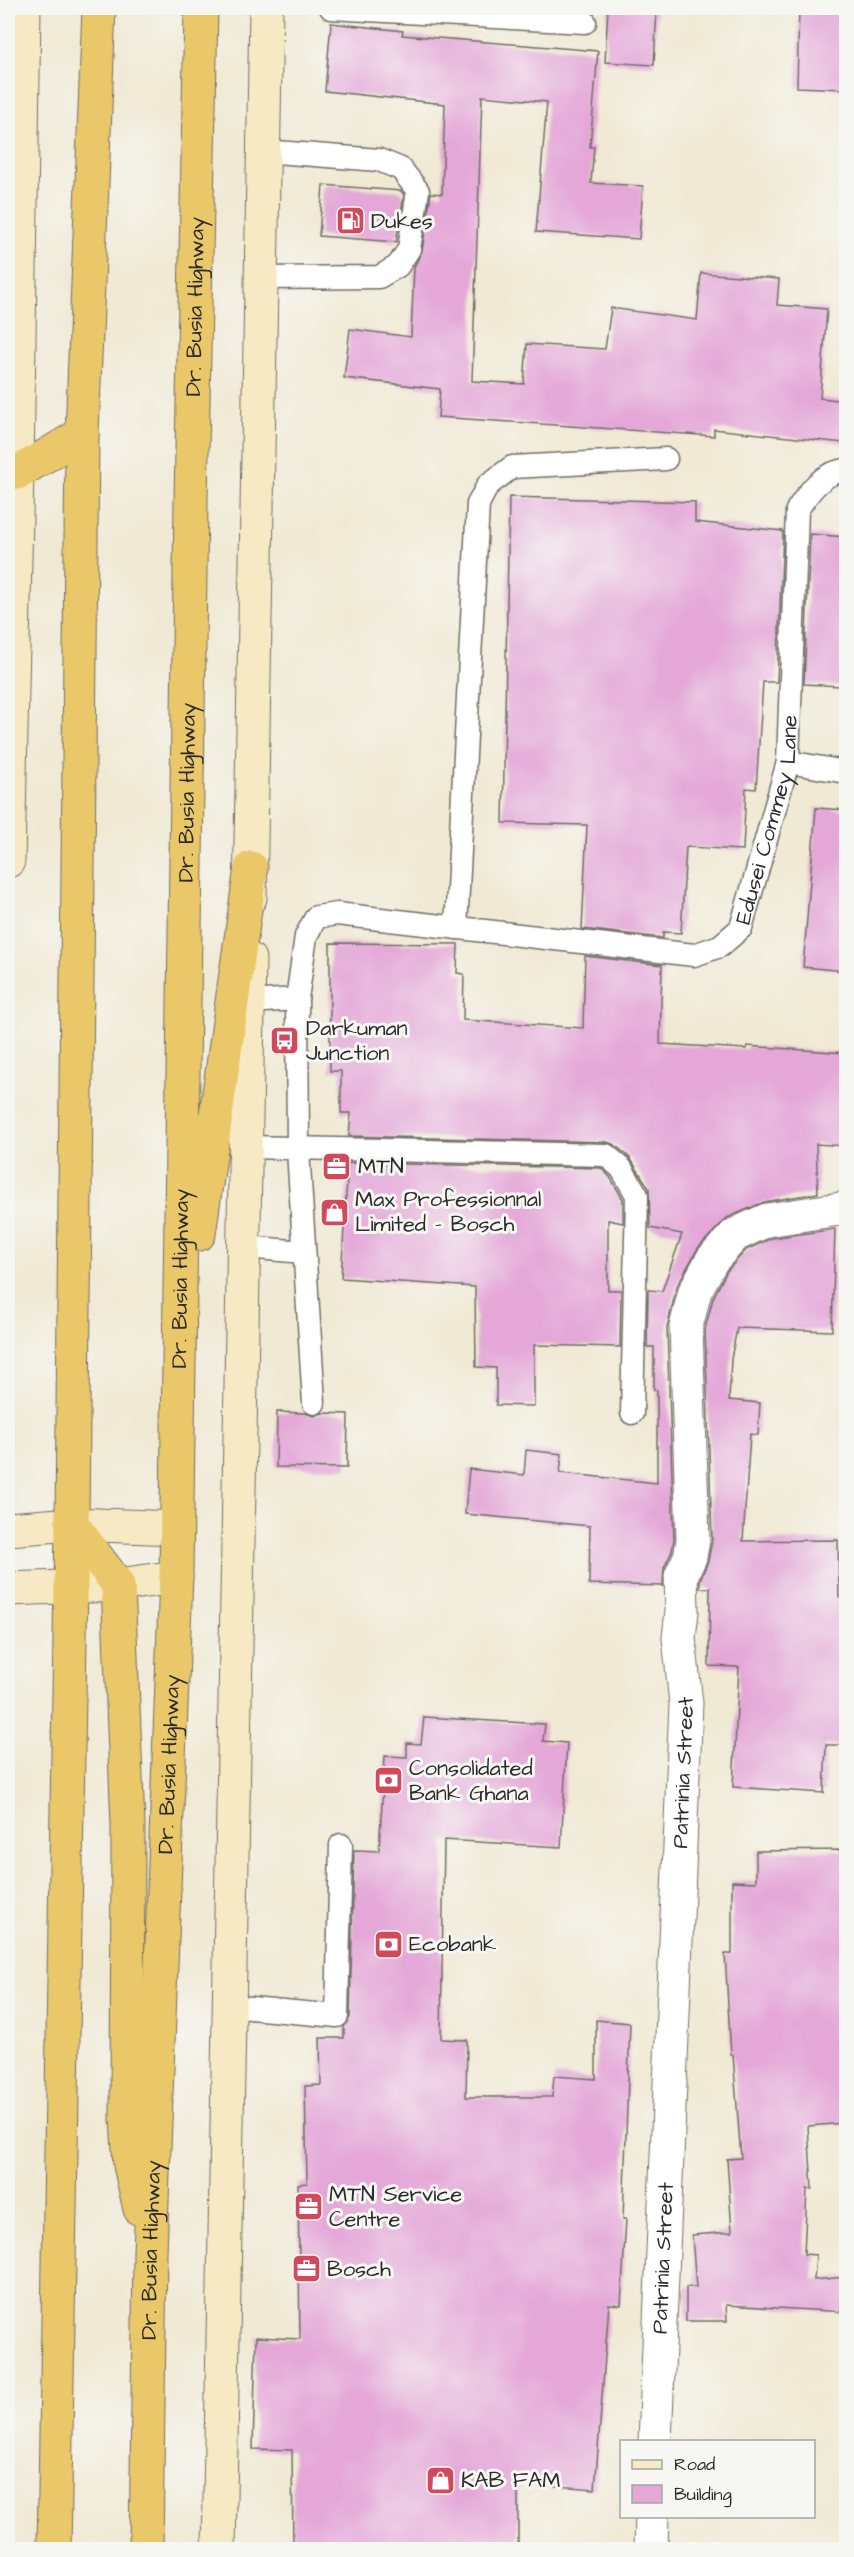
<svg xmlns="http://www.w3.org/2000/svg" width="854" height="2557" viewBox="0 0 854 2557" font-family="'Architects Daughter',sans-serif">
<rect width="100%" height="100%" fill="#f6f6f2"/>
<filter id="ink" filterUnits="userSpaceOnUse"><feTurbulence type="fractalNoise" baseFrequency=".0167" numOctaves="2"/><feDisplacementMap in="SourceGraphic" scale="12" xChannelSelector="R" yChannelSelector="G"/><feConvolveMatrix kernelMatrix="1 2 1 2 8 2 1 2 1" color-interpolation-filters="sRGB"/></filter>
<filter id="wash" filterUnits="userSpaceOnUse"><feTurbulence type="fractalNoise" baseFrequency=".008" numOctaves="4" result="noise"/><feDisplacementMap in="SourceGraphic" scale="24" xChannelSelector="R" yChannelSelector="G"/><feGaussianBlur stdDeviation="1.35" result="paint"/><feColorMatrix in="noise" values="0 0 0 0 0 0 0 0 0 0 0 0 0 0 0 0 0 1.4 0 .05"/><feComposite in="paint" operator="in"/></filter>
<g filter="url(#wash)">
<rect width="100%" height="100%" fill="#f0e9d4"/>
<g id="blocks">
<!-- building -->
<path fill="#e4a7d8" d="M608 8H657L654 65 605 62Z
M799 8H846V89L797 87Z
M331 23 403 31 402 35 598 51 590 147H594L591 183 643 186 639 239 536 232 547 102 482 96 472 381 524 384 527 344 605 349 611 308 697 320 701 273 779 279 777 305 827 309 820 398 846 401 844 443 714 429V436L438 417 440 389 344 378 350 329 411 337 414 267 422 251 431 193 442 194 445 104 325 91Z
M323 185 401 191 404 195 396 242 319 236Z
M509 497 695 502V522L783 531 777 682H763L756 789 746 788 743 850 686 847 681 933 663 932V938L582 929 587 825 503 823Z
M810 534 846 537V628L843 627 840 686 804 684Z
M816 808 846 810V971L803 967Z
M330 943 458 944 457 973 464 974 463 1020 583 1028 585 956 662 965 660 1044 746 1049 747 1046 846 1053V1146L816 1144 818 1193 764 1202 727 1218 698 1248 677 1286 667 1328 674 1539 672 1551 664 1568 663 1586 589 1584 590 1526 465 1514 469 1469 524 1475 526 1450 562 1454 560 1473 657 1483V1390H654V1347H647L648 1290 662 1291 682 1234 650 1228 649 1188 630 1158 615 1145 607 1142 349 1136 351 1113H341V1071H330Z
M348 1163 601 1168 610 1177 623 1199V1223L608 1220V1290H621L620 1347 534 1345V1406L496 1405V1368L476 1367 475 1287 341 1278Z
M835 1229 832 1331 737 1328 731 1359 729 1400 760 1403 758 1435 750 1434 743 1541 838 1540 839 1597H846V1745H826L824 1793 733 1787 739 1667 709 1666 710 1588H700V1580L708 1561 712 1540 705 1329 713 1298 727 1271 746 1250 772 1238Z
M277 1412 305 1413 314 1416 322 1413 348 1414 347 1468 276 1467Z
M424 1717 545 1724 543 1741 567 1743 561 1847 444 1840 441 2039 467 2040 466 2097H552L554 2076 596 2079V2020L630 2023 623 2219H626L621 2305 609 2304 595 2489 518 2483V2550H293L292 2450 253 2449 256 2337 300 2339 298 2184 307 2183 305 2086 321 2085 320 2038H344V2027L350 2017 354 1850 379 1851 385 1756 407 1757V1743L421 1744Z
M846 1850V2123L808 2126 812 2189H807L804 2254 816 2255 814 2280 846 2277V2312L726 2305 727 2321H686V2287H696L692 2235 732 2232 727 2159 741 2158 733 2055H731L725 1954H732V1881L756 1882V1851Z"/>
</g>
</g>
<g filter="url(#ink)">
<use href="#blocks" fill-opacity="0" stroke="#706e66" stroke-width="1.5"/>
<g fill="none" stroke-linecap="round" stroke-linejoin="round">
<defs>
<g id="lane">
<path d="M331 8 585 22"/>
<path d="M261 278 379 277 398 266 409 249 418 191 401 169 379 160 263 151"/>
<path d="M788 762 846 772"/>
<path d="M456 928 478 504 488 485 512 467 666 459"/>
<path id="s1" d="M297 999 306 936 316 917 337 914 694 955 720 946 741 928 788 762 797 510C809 491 823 472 846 470"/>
<path d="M248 1002 297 999 298 1150 314 1403"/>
<path d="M246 1147 606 1155 621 1168 637 1195 632 1413"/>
<path d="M244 1247 304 1252"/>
<path d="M230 2006 337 2016 341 1845"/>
</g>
<g id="street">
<path id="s2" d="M655 2442 686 1703 679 1638 682 1611 681 1576 690 1557 693 1540 686 1327 695 1291 712 1260 735 1235 767 1220 846 1208"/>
<path d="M651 2550 652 2516"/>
</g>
<path id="secondary" d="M8 861 17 473 24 8
M250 898 266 8
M8 1529 72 1524 176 1528
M8 1589 118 1585 176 1577
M219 2550 249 959"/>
<g id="highway">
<path d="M17 473 82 434"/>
<path d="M199 1234 251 868"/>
<path d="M72 1524 118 1585 128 1825 127 2119 130 2165 140 2209"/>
<path d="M54 2550 72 1524 82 434 99 8"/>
<path id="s3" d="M146 2550 150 2252 176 1577 191 501 201 8"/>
</g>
</defs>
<!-- lane casing -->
<use href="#lane" stroke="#706e66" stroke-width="25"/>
<!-- street casing -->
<use href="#street" stroke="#706e66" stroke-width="35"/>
<!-- secondary casing -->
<use href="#secondary" stroke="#706e66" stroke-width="35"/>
<!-- highway casing -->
<use href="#highway" stroke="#706e66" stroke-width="35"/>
<!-- lane -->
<use href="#lane" stroke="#fff" stroke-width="22"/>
<!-- street -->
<use href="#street" stroke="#fff" stroke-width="33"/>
<!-- secondary -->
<use href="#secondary" stroke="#f7e9c3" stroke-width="33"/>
<!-- highway -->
<use href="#highway" stroke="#eac769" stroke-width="33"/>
</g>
</g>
<!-- icons -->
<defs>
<symbol id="fuel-square" viewBox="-11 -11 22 22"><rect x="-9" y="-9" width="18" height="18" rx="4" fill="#d1495b" stroke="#f6f6f2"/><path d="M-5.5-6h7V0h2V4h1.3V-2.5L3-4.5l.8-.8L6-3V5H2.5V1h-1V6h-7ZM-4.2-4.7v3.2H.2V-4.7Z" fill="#fff"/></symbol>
<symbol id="bus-square" viewBox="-11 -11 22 22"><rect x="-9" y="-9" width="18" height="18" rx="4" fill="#d1495b" stroke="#f6f6f2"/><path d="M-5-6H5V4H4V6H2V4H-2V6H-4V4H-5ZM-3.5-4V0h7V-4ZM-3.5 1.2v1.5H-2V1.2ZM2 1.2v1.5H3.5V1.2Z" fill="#fff"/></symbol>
<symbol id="office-square" viewBox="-11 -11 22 22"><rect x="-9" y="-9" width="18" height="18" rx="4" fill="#d1495b" stroke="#f6f6f2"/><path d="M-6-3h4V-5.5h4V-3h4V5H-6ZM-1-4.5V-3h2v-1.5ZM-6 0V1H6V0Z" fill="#fff"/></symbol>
<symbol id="shop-square" viewBox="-11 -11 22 22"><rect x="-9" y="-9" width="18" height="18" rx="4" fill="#d1495b" stroke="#f6f6f2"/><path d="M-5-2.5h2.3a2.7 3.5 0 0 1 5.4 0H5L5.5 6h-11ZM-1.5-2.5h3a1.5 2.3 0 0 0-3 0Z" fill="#fff"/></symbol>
<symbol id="bank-square" viewBox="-11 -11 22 22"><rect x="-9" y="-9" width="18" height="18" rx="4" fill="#d1495b" stroke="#f6f6f2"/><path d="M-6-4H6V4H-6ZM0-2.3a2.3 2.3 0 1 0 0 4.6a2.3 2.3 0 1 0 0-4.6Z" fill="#fff"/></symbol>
</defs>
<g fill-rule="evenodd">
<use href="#fuel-square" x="334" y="204" width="33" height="33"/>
<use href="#bus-square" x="268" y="1024" width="33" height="33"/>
<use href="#office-square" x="320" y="1150" width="33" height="33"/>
<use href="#shop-square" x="318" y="1196" width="33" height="33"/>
<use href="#bank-square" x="372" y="1764" width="33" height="33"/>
<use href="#bank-square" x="372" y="1928" width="33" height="33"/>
<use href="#office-square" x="292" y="2190" width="33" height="33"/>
<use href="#office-square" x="290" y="2252" width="33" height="33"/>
<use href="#shop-square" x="424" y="2464" width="33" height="33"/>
</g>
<g text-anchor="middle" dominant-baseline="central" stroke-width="6" stroke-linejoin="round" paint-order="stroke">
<!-- poi labels -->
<g font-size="22" fill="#2b2b2b" stroke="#f6f6f2" text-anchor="start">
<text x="371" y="221">Dukes</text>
<text x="306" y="1028">Darkuman<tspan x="306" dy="25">Junction</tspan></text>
<text x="358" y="1166">MTN</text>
<text x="355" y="1199">Max Professionnal<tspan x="355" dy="25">Limited - Bosch</tspan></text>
<text x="409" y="1768">Consolidated<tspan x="409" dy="25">Bank Ghana</tspan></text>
<text x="409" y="1944">Ecobank</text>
<text x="329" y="2194">MTN Service<tspan x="329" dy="25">Centre</tspan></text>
<text x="327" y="2269">Bosch</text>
<text x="461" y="2480">KAB FAM</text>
</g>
<!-- street labels -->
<g font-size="22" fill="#2b2b2b" stroke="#f6f6f2">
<text stroke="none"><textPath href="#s3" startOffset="2244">Dr. Busia Highway</textPath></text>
<text stroke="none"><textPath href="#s3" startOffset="1758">Dr. Busia Highway</textPath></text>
<text stroke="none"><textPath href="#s1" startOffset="633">Edusei Commey Lane</textPath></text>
<text stroke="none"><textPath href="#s3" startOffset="1272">Dr. Busia Highway</textPath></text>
<text stroke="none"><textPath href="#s3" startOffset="786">Dr. Busia Highway</textPath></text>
<text stroke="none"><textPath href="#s2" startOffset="670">Patrinia Street</textPath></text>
<text stroke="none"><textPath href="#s3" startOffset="300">Dr. Busia Highway</textPath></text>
<text stroke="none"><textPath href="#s2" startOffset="184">Patrinia Street</textPath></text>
</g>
</g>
<!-- margin -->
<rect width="854" height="2557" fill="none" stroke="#f6f6f2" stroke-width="30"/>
<!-- legend -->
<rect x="620" y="2440" width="195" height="78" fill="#f6f6f2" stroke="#a5a5a2" stroke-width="1.5"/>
<rect x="632" y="2460" width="30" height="9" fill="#f7e9c3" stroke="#a5a5a2" stroke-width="1.5"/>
<text x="674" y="2470" font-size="18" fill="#2b2b2b">Road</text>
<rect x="632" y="2485" width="30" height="18" fill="#e4a7d8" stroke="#a5a5a2" stroke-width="1.5"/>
<text x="674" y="2500" font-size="18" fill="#2b2b2b">Building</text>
</svg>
